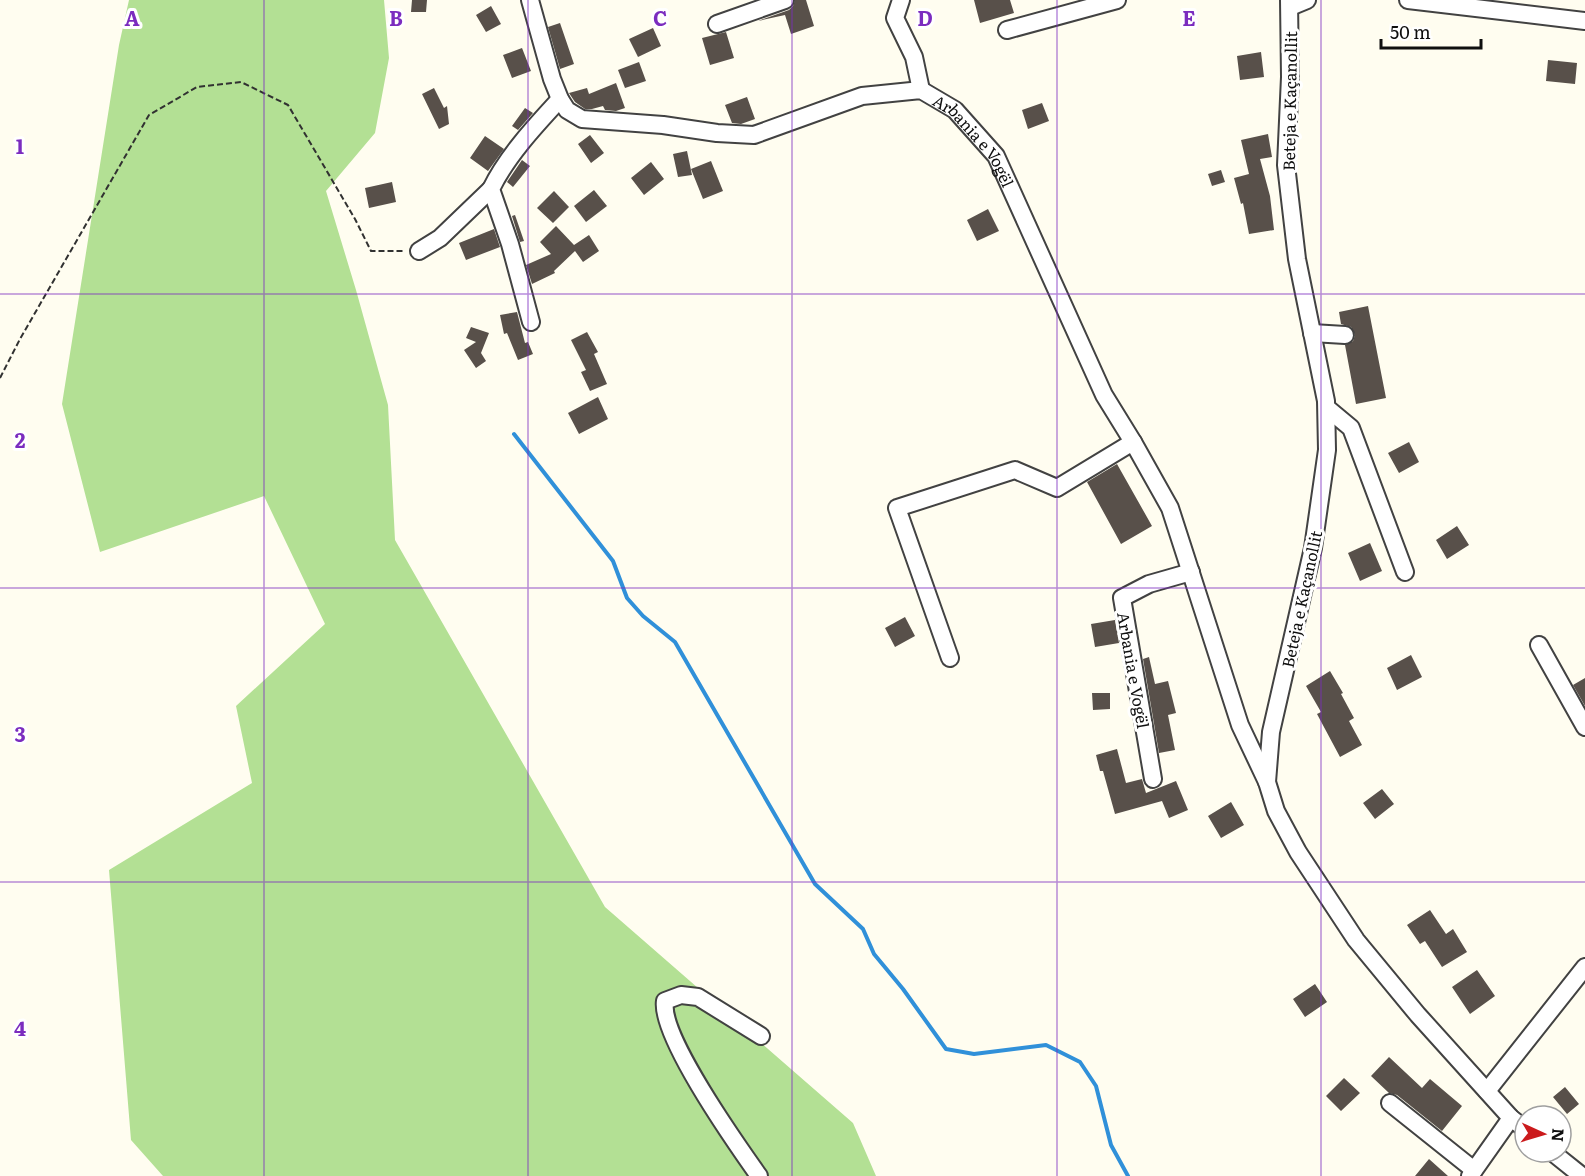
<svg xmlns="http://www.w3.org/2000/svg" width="1585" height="1176" viewBox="0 0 1585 1176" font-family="Literata,serif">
<rect width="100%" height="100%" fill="#fffdf0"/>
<!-- forest -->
<path fill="#b3e094" d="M129 0H384L389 58 375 133 326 191 356 290 388 405 395 540 605 907 853 1123 876 1176H163L131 1140 109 870 252 783 236 706 325 624 264 496 100 552 62 404 119 45Z"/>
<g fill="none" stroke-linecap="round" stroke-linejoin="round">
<!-- stream -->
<path stroke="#3090d9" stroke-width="4" d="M514 434 613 561 627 598 643 616 675 642 815 884 863 929 874 954 903 989 946 1049 974 1054 1046 1045 1080 1062 1096 1086 1111 1145 1128 1176"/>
</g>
<!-- building -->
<path fill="#58504a" d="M412 0H427L426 12H411Z
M795 0H806L814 26 791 34 785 15 758 21 789 10 793 6Z
M974 0H1010L1014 13 980 23Z
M491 6 501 24 486 32 476 15Z
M560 23 574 64 560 69 548 27Z
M653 28 661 46 638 57 629 39Z
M726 32 734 58 710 65 702 38Z
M522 48 531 71 512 78 503 55Z
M1261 52 1264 77 1240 80 1237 56Z
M1548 60 1577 63 1575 84 1546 81Z
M639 62 646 81 625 88 618 70Z
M616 83 625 108 616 111 605 110 603 106 592 109H585L575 102 569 93 587 88 589 94Z
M434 88 444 108 447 106 449 124 439 129 422 94Z
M747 97 755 119 741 124 732 123 725 105Z
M1042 103 1049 121 1028 129 1022 110Z
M525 108 533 113 518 130 512 126Z
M1268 134 1272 157 1260 159 1270 196 1274 230 1249 234 1243 203 1241 204 1234 178 1249 174 1241 140Z
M590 135 604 153 591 163 578 144Z
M485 136 504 149 488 171 470 158Z
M687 151 692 175 678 177 673 154Z
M522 160 530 166 513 187 507 182Z
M711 161 723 191 703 199 691 169Z
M651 162 664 179 644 195 631 178Z
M1221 170 1225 182 1212 186 1208 174Z
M392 182 396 202 369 208 365 188Z
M594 190 607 206 586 222 574 206Z
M554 191 569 207 553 223 537 208Z
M988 209 999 231 977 241 967 220Z
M515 215 524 241 520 242 512 216Z
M556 226 574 245 589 235 599 251 583 262 575 251 554 271 555 273 532 284 526 265 551 254 540 242Z
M494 229 500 247 466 260 459 243Z
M1368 306 1386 398 1356 404 1345 345 1353 341 1355 335 1351 327 1341 324 1339 312Z
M517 312 525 343 528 342 533 354 518 360 507 333 504 334 500 315Z
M471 327 489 333 481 353 486 361 476 368 464 350 476 342 466 338Z
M587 332 598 352 594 354 607 384 590 391 581 372 586 370 571 340Z
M598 397 608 419 579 434 568 413Z
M1409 442 1419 462 1399 473 1388 453Z
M1117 464 1152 526 1121 544 1087 482Z
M1457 526 1469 545 1447 559 1436 540Z
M1370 543 1382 571 1360 581 1348 553Z
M905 617 915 636 895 647 885 628Z
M1115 620 1119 643 1095 647 1091 624Z
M1411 655 1422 677 1397 690 1387 668Z
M1149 657 1155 684 1168 681 1176 713 1168 715 1175 750 1159 753 1143 659Z
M1330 671 1343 693 1341 694 1354 718 1349 721 1362 745 1340 757 1317 714 1321 712 1306 686Z
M1585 678V706L1573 685Z
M1092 693H1110V709L1093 710Z
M1117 749 1126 783 1142 779 1146 793 1176 781 1188 810 1169 818 1162 801 1115 814 1103 771H1100L1096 755Z
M1382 789 1394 804 1375 819 1363 803Z
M1231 802 1244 825 1221 838 1208 816Z
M1430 910 1446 934 1453 929 1467 952 1442 967 1425 941 1420 944 1407 925Z
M1477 970 1495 996 1470 1014 1452 987Z
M1315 984 1327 1002 1305 1017 1293 999Z
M1389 1057 1422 1088 1430 1079 1462 1106 1442 1131 1397 1095 1389 1093 1371 1076Z
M1344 1078 1360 1093 1341 1111 1326 1096Z
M1565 1087 1579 1104 1567 1114 1553 1097Z
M1429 1159 1448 1176H1415Z"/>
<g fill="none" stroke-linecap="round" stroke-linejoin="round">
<defs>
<g id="minor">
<path id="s1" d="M530 0 552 79 560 99 567 110 582 119 663 125 717 133 754 135 862 96 921 90 955 110 996 156 1104 395 1133 442 1170 508 1240 725 1267 782"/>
<path d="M901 0 895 18 914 57 921 90"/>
<path d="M1289 0 1290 77 1286 165 1297 259 1326 401 1327 450 1313 548 1271 732 1267 782 1276 811 1298 852 1356 940 1418 1015 1511 1118 1525 1129"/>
<path d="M1408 0 1585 21"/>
<path d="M1290 7 1307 0"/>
<path d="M717 24 785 0"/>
<path d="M1007 30 1117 0"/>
<path d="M419 251 440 238 491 189"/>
<path d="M531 322 510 244 491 189C507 156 535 126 560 99"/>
<path d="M1312 333 1345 335"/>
<path d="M1327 408 1351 428 1405 572"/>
<path d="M1539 645 1585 727"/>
<path d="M950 658 897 508 1015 470 1057 488 1133 442"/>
<path d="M1153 779 1122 598 1149 584 1191 572"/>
<path d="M1487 1091 1585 967"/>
<path d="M1390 1103 1474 1170"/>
<path d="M1552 1152 1582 1176"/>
<path d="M759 1176C737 1145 659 1035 665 1001L681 995 698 997 761 1036"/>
<path d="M1470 1176 1511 1118"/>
</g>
</defs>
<!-- minor casing -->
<use href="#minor" stroke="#424242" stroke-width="20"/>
<!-- path -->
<path stroke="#313131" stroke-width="2" stroke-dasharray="6 3" stroke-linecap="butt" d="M0 378 20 339 149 115 197 87 241 82 288 105 355 219 371 251H404"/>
<!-- minor -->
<use href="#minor" stroke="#fff" stroke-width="16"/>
</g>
<!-- grid -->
<path fill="none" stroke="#7b2cbf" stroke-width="1.5" stroke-opacity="0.55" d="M264 0V1176M528 0V1176M792 0V1176M1057 0V1176M1321 0V1176M0 294H1585M0 588H1585M0 882H1585"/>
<g text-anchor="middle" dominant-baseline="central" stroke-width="6" stroke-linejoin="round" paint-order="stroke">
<!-- street labels -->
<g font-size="16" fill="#0f0f0f" stroke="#fff">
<text transform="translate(1289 101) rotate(-89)">Beteja e Kaçanollit</text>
<text stroke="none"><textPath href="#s1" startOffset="556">Arbania e Vogël</textPath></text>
<text transform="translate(1301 599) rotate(-78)">Beteja e Kaçanollit</text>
<text transform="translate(1134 670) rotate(80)">Arbania e Vogël</text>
</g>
</g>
<g font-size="20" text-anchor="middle" font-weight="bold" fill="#7b2cbf" stroke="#fff" stroke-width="6" stroke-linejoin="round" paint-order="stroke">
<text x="132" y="26">A</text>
<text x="396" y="26">B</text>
<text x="660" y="26">C</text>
<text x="925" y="26">D</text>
<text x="1189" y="26">E</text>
<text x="20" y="154">1</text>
<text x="20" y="448">2</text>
<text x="20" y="742">3</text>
<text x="20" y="1036">4</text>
</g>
<!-- north arrow -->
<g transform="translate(1543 1134) rotate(94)"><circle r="28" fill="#ffffff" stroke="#9f9f9f" stroke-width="1.5"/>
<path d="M0-4.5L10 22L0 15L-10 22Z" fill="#cb1a1c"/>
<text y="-9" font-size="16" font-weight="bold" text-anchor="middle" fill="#0f0f0f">N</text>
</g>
<!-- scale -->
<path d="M1381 39v9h100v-9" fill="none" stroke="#0f0f0f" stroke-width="3"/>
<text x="1390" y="39" font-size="18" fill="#0f0f0f" stroke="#ffffff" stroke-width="4.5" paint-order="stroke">50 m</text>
</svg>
